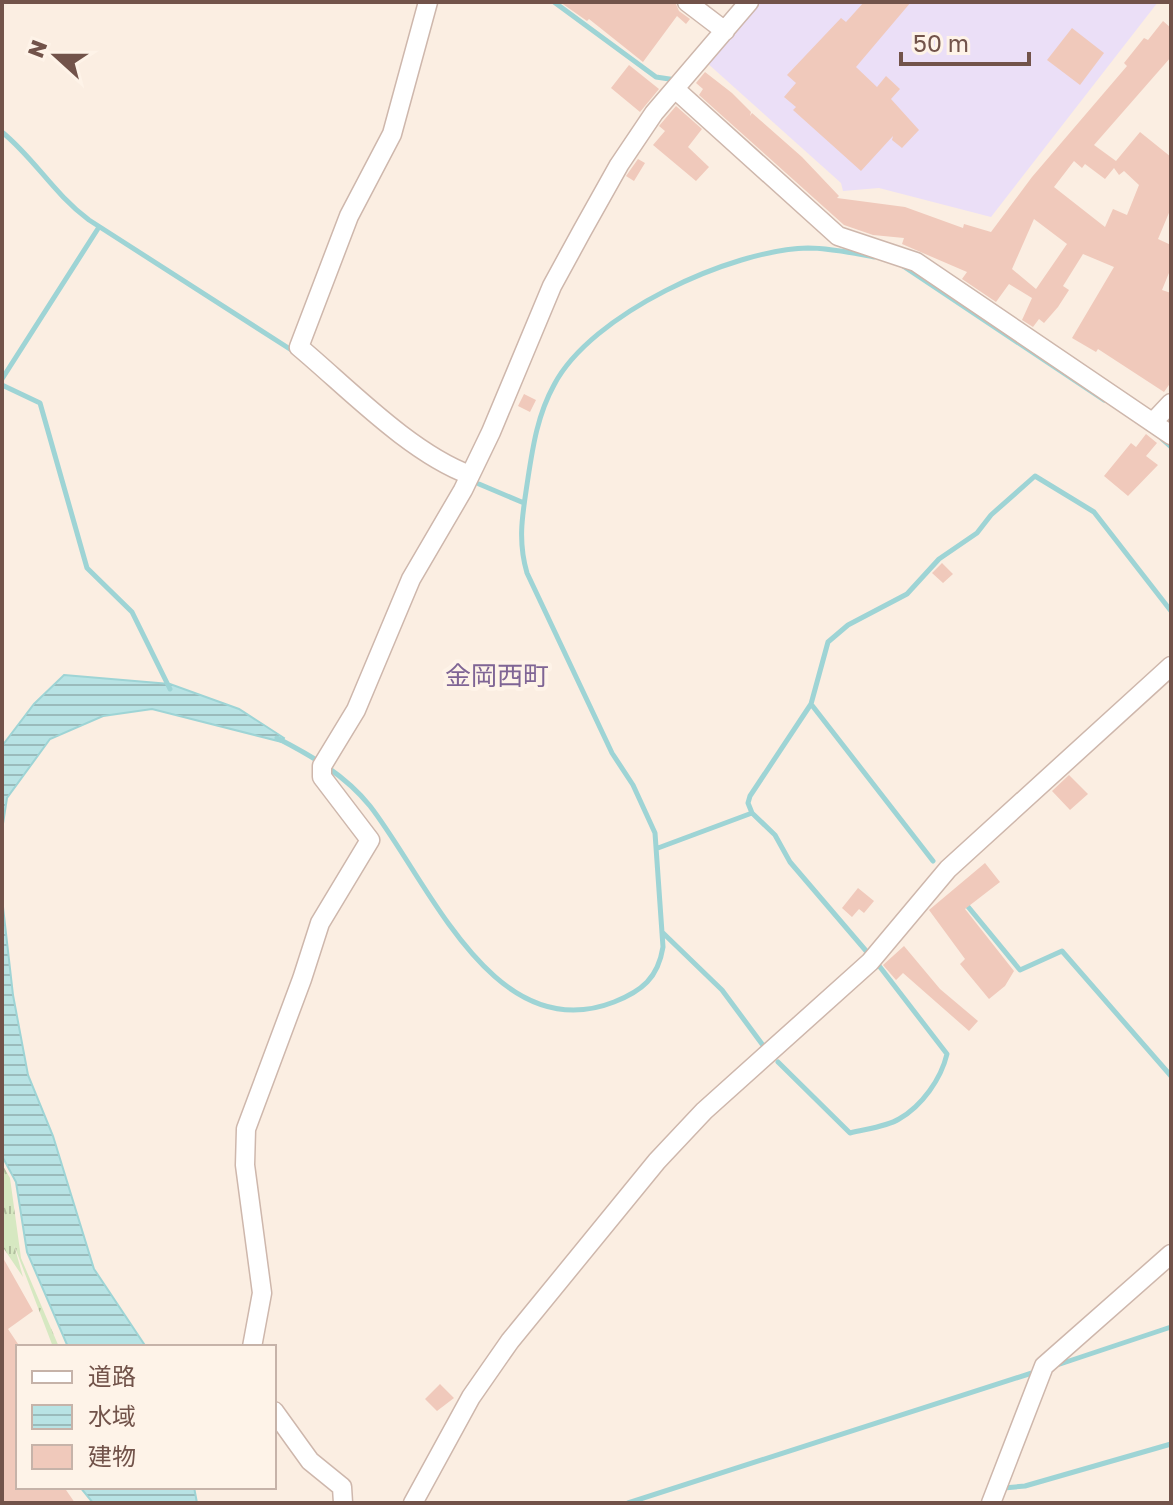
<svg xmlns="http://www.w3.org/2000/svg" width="1173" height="1505" viewBox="0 0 1173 1505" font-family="'Golos Text','Noto Sans JP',sans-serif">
<defs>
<pattern id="grass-tufts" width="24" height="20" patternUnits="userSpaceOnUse" patternTransform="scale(2)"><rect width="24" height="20" fill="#d6e8c1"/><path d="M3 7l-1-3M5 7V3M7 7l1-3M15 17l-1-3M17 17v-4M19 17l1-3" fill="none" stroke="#b2bf9f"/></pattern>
<pattern id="water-rules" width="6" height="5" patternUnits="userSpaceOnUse" patternTransform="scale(2)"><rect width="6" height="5" fill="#b8e3e4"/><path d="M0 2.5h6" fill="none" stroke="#9abbbb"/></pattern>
</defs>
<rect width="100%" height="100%" fill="#fbeee2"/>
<!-- education -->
<path fill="#ebdff7" d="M757 2H1158L991 217 879 188 843 191 841 183 706 62Z"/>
<!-- grass -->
<path fill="url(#grass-tufts)" d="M2 1164 10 1178 21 1258 59 1347H53L14 1245 23 1277 2 1246Z"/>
<!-- water -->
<path fill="url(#water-rules)" stroke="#9ed4d5" stroke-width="2" d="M64 675 170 684 239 709 284 738 282 742 152 709 103 716 50 739 7 798 2 830V746L34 704Z
M2 898 13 995 28 1075 53 1136 94 1269 146 1347H68L27 1252 16 1182 2 1156Z
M80 1487H194L197 1503H93Z"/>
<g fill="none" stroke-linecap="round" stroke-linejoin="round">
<!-- stream -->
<path stroke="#9ed4d5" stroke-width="5" d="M554 2 656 77 676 80
M2 132C35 159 53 193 89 220L293 351
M903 266 1104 400
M2 379 99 227
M2 385 40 403 87 568 132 612 170 689
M1162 439 1171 447
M479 484 524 503
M811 704 933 861
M277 738C312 756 345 775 370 806 429 882 494 1049 614 1002 642 991 658 978 663 947L655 833 633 785 612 753 527 573C517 539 523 512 528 478 533 445 538 414 554 385 591 314 730 250 808 248 830 248 853 253 874 257
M752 813 748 803 750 796 811 704 828 642 848 625 907 594 939 559 977 533 991 515 1035 476 1094 512 1171 611
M658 848 752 813 775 835 790 862 867 952
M965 903 1020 970 1062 951 1171 1076
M662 932 722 990 762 1044
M778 1062 850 1133C865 1129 886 1127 899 1119 922 1106 941 1079 947 1054L880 967
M1057 1365 1171 1327
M1004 1488 1025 1486 1171 1444
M628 1503 1035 1372"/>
</g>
<!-- building -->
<path fill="#f0c9bb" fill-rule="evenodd" d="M560 2H675L679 11 690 19 686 24 677 16 643 62 589 19 587 21Z
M864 2H911L856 67 877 87 886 76 900 89 891 99 919 130 902 148 892 140 893 136 861 171 793 110 796 107 784 97 796 83 787 75 841 18 846 22Z
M1163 21 1171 28V57L1094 145 1116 161 1140 132 1171 157V208L1158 239 1171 245V268L1162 290 1171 293V382L1164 392 1098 349 1096 352 1072 338 1114 267 1083 254 1063 286 1069 290 1058 307 1044 323 1039 319 1033 327 1022 320 1032 298 1009 284 996 302 962 279 967 272 902 244 904 238 873 235 844 225 699 95 703 89 696 83 705 72 732 93 751 112 750 116 752 113 802 157 839 196 837 198 905 207 963 228 964 224 991 232 1032 177 1127 66 1124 63 1144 38 1148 40ZM1074 161 1082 168 1085 164 1105 179 1114 168 1119 175 1124 171 1139 185 1127 215 1113 209 1105 227 1054 187ZM1034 219 1067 244 1036 289 1012 269Z
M1072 28 1104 53 1080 85 1047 60Z
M629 65 659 89 640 112 611 88Z
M676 106 702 129 688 147 709 167 696 181 653 145 665 131 659 126Z
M638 159 645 163 634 181 626 176Z
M524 394 536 400 530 412 518 406Z
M1146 434 1157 443 1146 456 1158 465 1128 496 1104 476 1131 443 1136 447Z
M942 563 953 574 943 583 932 573Z
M1069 775 1088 794 1070 810 1052 791Z
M985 863 1000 882 965 909 1014 971 1005 986 989 999 960 964 965 959 929 910Z
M858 888 874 901 864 913 859 909 852 917 842 908Z
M904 946 940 989 978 1021 969 1031 903 973 896 980 883 965Z
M2 1256 33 1311 8 1329 18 1344V1487H64L75 1503H2Z
M440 1384 454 1398 437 1411 425 1399Z"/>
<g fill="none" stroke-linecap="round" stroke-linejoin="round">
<defs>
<path id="minor" d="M428 2 392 134 349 216 299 347C348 388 410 453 470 475
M687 2 725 31
M675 89 838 236 916 262 1171 435
M1155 420 1171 403
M252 1347 262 1293 245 1165 246 1129 302 979 320 923 370 840 322 777V766L356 710 411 579 463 490 491 432 552 286 582 231 619 165 654 113 749 2
M274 1411 310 1461 342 1487 343 1503
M413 1503 471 1397 510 1341 657 1161 704 1111 870 962 948 869 1171 666
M991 1503 1044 1366 1171 1254"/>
</defs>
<!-- minor casing -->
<use href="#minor" stroke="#ceb7ac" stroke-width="21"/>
<!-- minor -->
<use href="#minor" stroke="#fff" stroke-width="18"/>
</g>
<g text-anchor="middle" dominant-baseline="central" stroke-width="8" stroke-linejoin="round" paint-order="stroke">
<!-- quarter labels -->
<g font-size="26" fill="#7f6595" stroke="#fef3e8">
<text x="497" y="675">金岡西町</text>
</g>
</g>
<!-- border -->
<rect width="1173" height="1505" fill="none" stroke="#72534a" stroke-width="8"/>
<!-- legend -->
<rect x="16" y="1345" width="260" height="144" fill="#fef3e8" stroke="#c6b3a9" stroke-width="2"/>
<rect x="32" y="1371" width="40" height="12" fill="#ffffff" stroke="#c6b3a9" stroke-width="2"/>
<text x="88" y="1385" font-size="24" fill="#72534a">道路</text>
<rect x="32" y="1405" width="40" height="24" fill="url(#water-rules)" stroke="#c6b3a9" stroke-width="2"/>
<text x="88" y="1425" font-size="24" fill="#72534a">水域</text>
<rect x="32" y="1445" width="40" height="24" fill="#f0c9bb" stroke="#c6b3a9" stroke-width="2"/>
<text x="88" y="1465" font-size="24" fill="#72534a">建物</text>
<!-- north arrow -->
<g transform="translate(56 56) rotate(291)" stroke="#fef3e8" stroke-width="6" paint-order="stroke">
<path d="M0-6L14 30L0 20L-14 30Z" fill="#72534a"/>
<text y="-12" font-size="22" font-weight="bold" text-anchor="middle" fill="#72534a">N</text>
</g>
<!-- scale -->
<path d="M901 52v12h128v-12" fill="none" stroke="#72534a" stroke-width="4"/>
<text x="913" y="52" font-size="24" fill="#72534a" stroke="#fef3e8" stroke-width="6" paint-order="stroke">50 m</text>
</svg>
